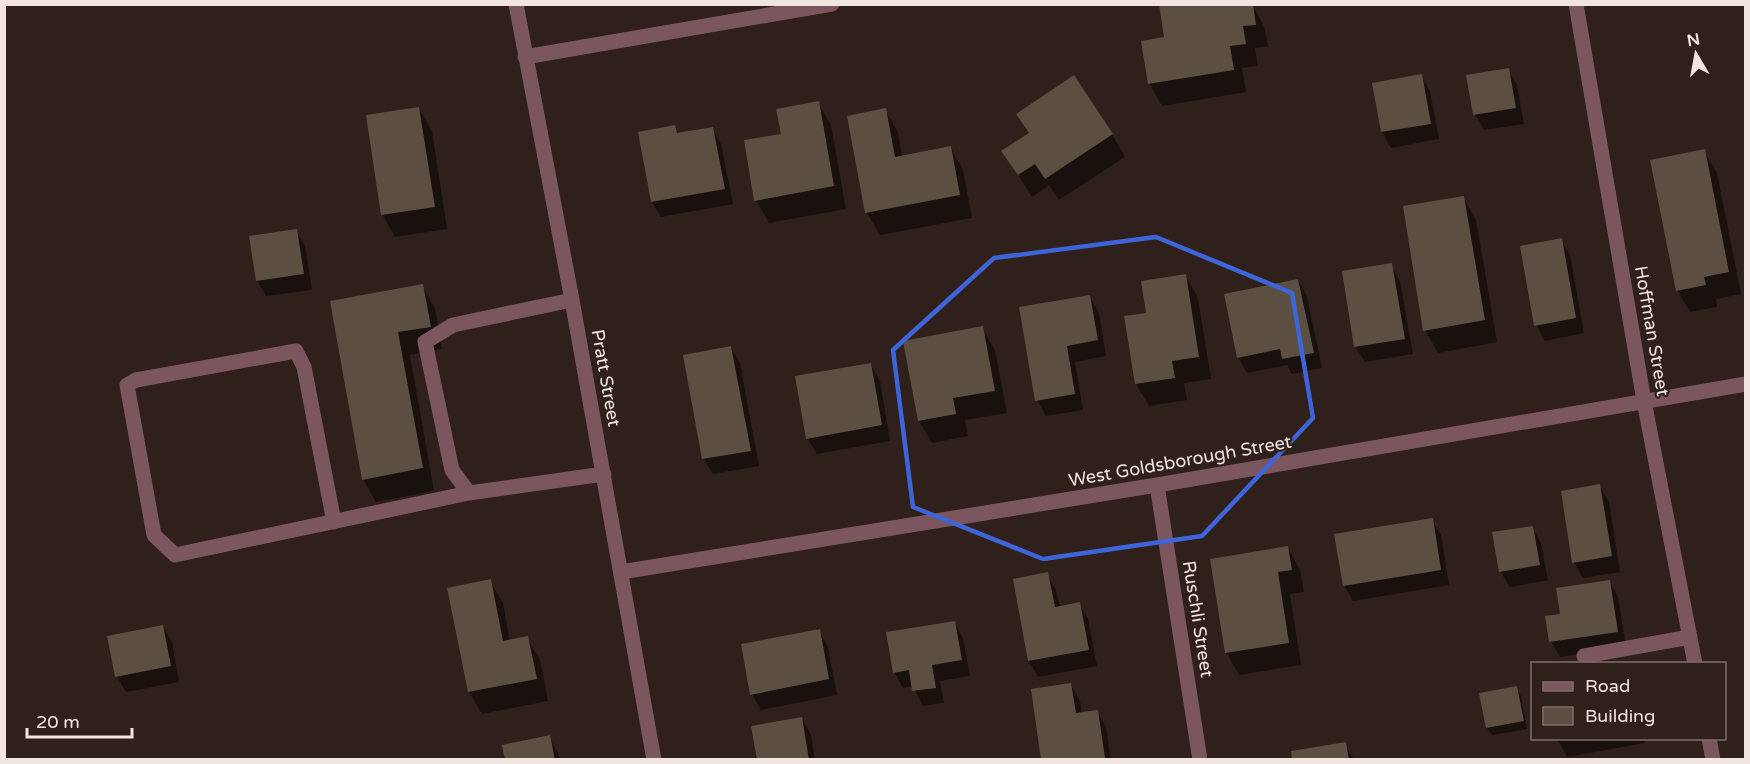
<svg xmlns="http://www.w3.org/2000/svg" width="1750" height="764" viewBox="0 0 1750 764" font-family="'Varela Round',sans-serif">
<rect width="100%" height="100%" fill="#30201b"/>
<!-- shadow -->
<path fill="#0007" d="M1160 4H1231L1232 6 1252 4 1264 26 1268 47 1255 48 1258 66 1242 68 1246 92 1162 106 1149 83 1166 39Z
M1508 70 1517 85 1524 124 1484 130 1475 114Z
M1421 76 1430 91 1439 139 1391 148 1382 132 1374 84Z
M818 103 831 125 846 209 769 223 756 200 783 135Z
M419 109 432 131 447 229 395 237 382 214Z
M885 110 898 132 902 157 951 148 963 170 972 218 880 235 867 213 849 117Z
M1018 114 1112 134 1125 157 1059 200 1049 185 1032 197 1003 151 1029 134Z
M675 127 679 134 712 129 721 144 733 204 661 217 652 202Z
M1704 151 1717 173 1741 294 1716 299 1717 307 1690 312 1677 290Z
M1463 197 1476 220 1497 342 1438 353 1425 330Z
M296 230 305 246 312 290 266 296 257 280Z
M1561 240 1570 255 1584 333 1545 341 1536 325Z
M1391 265 1400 281 1413 354 1365 362 1355 346Z
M1185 275 1198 298 1211 379 1184 383 1187 400 1149 406 1136 384Z
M1298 280 1307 296 1322 368 1292 374 1287 365 1247 373 1238 357Z
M422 286 435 308 442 349 410 355 434 491 376 502 363 479 332 302Z
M1090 297 1099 313 1106 356 1075 362 1083 410 1046 416 1037 400Z
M982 328 995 350 1007 413 965 420 968 436 932 443 919 421Z
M731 347 740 363 759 466 713 474 704 459Z
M871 365 880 381 890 441 817 454 807 438Z
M1600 486 1609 502 1620 572 1583 578 1574 562Z
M1432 520 1441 535 1449 585 1353 601 1344 585Z
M1532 527 1541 543 1548 580 1510 587 1500 571Z
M1288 548 1300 570 1304 592 1290 594 1301 665 1239 675 1226 652Z
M1047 574 1056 590 1060 607 1079 604 1088 619 1097 666 1038 677 1029 661 1014 580Z
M490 581 503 603 510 641 527 638 540 660 548 701 482 714 469 692 449 589Z
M1609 581 1618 597 1626 647 1560 657 1551 641 1562 616Z
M954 622 963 638 970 676 940 681 944 703 923 706 913 686 903 688 894 672Z
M163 627 172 642 179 682 126 692 117 677 109 637Z
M819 631 828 647 837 695 761 710 752 694Z
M1071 685 1080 701 1082 714 1097 712 1106 727 1111 760H1043Z
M1516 688 1521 696 1527 729 1492 735 1487 728 1481 695Z
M802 719 811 735 815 760H758Z
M549 737 558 753 560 760H506Z
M1557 738H1644L1645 743 1567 757Z
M1345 744 1354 760H1294Z"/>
<!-- building -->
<path fill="#5a4f41" d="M1159 4H1224V6L1253 4 1256 25 1243 26 1246 44 1230 46 1234 70 1148 84 1141 41 1164 37Z
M1509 68 1516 108 1473 115 1466 75Z
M1422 74 1431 124 1381 132 1372 83Z
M1074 75 1113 134 1045 179 1035 164 1018 175 1001 151 1029 133 1016 114Z
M819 101 834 186 754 201 744 140 781 134 776 109Z
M419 107 435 207 381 215 366 115Z
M886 108 895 157 951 146 960 195 865 213 847 116Z
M675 125 677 133 713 127 725 189 651 202 638 132Z
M1705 149 1729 272 1704 277 1706 285 1676 291 1650 160Z
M1464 196 1485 320 1423 331 1403 206Z
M297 229 304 274 256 281 249 236Z
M1562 238 1576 318 1534 326 1520 246Z
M1392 263 1405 339 1354 347 1342 271Z
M1186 274 1199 357 1172 361 1175 378 1135 384 1124 316 1146 313 1141 281Z
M1298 279 1314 353 1282 359 1280 349 1237 358 1224 294Z
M423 284 431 327 398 332 423 468 362 480 330 301Z
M1090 295 1098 340 1067 346 1075 394 1035 401 1019 307Z
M983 326 995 391 953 398 956 414 918 421 903 341Z
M731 346 751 451 702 459 683 355Z
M871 363 882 425 806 439 795 376Z
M1600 484 1612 556 1572 563 1561 491Z
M1433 518 1441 570 1343 586 1334 534Z
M1533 526 1540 565 1499 572 1492 532Z
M1288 546 1292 570 1278 572 1289 643 1225 653 1210 559Z
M1048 572 1055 607 1080 602 1089 650 1028 661 1013 579Z
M491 579 503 641 528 636 537 679 468 692 447 588Z
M1610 580 1618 632 1549 642 1545 616 1560 614 1556 588Z
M955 621 962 660 932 665 936 688 912 691 909 670 893 673 886 632Z
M163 625 171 666 115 677 107 636Z
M820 629 829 679 750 695 741 644Z
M1071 683 1076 713 1098 710 1105 758 1041 760 1031 689Z
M1517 686 1524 721 1486 728 1479 693Z
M802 717 809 760H757L751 726Z
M550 735 555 760H505L502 745Z
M1346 742 1349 760H1292L1291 751Z"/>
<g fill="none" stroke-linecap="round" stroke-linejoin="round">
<!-- minor -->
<path stroke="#7c565f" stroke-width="15" d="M516 4 572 300 654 760
M1576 4 1644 401 1695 664
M525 57 832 4
M572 300 453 325 425 342 452 470 469 493 604 474
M1157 485 1200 760
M334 522 304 367 296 351 136 380 127 385 154 535 175 555 469 493
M621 572 1157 485 1746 384
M1584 656 1690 637
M1709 738 1713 760"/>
</g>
<!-- marked area -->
<path fill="none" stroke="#3d65d9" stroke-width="4.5" stroke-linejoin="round" d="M1156 237 1292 293 1313 418 1202 536 1043 559 913 507 893 350 994 258Z"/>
<g text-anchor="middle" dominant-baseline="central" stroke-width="4.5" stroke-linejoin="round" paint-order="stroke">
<!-- street labels -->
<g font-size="18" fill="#f0e5e1" stroke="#30201b">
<text transform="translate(1652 331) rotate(80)">Hoffman Street</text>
<text transform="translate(606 378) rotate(80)">Pratt Street</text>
<text transform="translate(1180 461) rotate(-10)">West Goldsborough Street</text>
<text transform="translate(1198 619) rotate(81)">Ruschli Street</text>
</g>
</g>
<!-- border -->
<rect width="1750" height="764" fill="none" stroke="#f0e5e1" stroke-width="12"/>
<!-- legend -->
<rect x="1531" y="662" width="195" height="78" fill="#30201b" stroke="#7d6f6a" stroke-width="1.5"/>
<rect x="1543" y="682" width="30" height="9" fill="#7c565f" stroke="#7d6f6a" stroke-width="1.5"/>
<text x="1585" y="692" font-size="18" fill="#f0e5e1">Road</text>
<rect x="1543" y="707" width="30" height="18" fill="#5a4f41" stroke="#7d6f6a" stroke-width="1.5"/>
<text x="1585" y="722" font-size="18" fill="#f0e5e1">Building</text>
<!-- north arrow -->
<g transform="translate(1696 54) rotate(350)" stroke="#30201b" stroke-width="4.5" paint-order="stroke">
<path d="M0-4.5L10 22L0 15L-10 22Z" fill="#f0e5e1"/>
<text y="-9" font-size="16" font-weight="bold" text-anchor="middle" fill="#f0e5e1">N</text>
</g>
<!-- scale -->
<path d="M27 728v9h105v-9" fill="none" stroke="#f0e5e1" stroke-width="3"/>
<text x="36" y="728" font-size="18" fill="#f0e5e1" stroke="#30201b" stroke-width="4.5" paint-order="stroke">20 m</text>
</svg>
